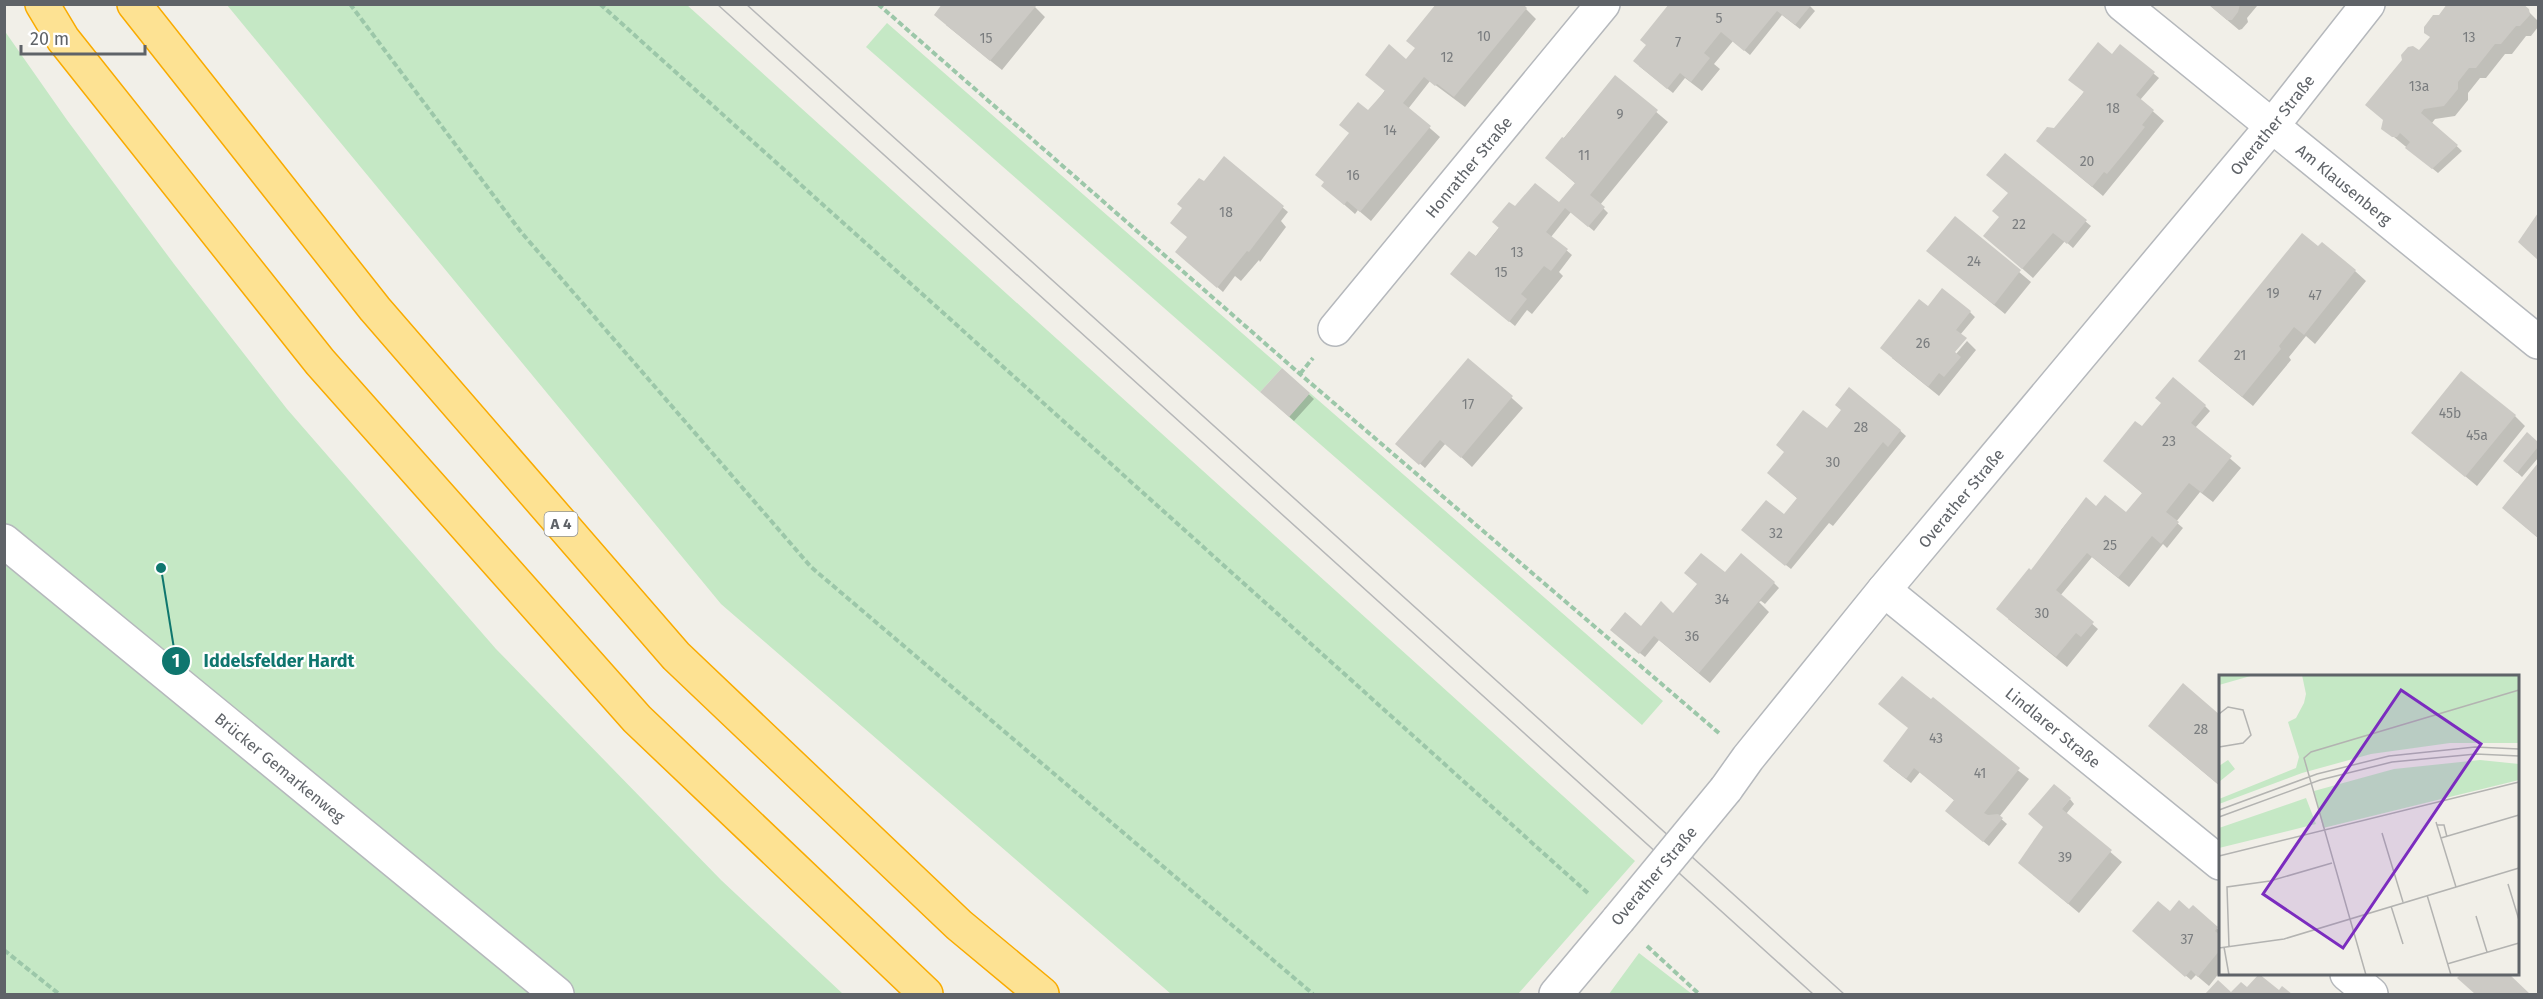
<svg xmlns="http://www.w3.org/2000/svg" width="2543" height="999" viewBox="0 0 2543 999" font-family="'Fira Sans',sans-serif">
<rect width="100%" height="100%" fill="#f1efe8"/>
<!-- green -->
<path fill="#c5e8c5" d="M227 5H687L1635 861 1518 994H1171L721 604Z
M887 23 1282 368 1260 392 866 47Z
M4 30 67 120 174 264 287 409 496 649 721 880 843 994H5Z
M1310 393 1663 701 1642 725 1289 417Z
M1639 953 1692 994H1609Z"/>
<!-- shadow -->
<path fill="#0003" d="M1671 4H1808L1815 11 1800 29 1782 15 1750 55 1733 41 1714 64 1720 69 1702 91 1685 78 1673 93 1639 66 1647 45Z
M2208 4H2263L2257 6 2247 18 2248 22 2242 29 2239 30Z
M1035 7 1045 17 1002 70 946 25Z
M1526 9 1536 19 1465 107 1430 81 1408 109 1440 137 1371 221 1358 210 1355 214 1323 186 1368 113 1407 61Z
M2528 11 2538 21V27L2531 36H2526L2512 54H2505L2486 78H2480L2468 93V100L2455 116 2435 119 2432 123 2462 151 2438 173 2383 128 2419 52Z
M2120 46 2159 78 2140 100 2164 121 2103 196 2054 155V130Z
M1615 77 1668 122 1600 205 1608 213 1594 231 1571 212 1551 237 1572 255 1559 272 1563 276 1532 314 1527 310 1515 326 1457 279 1515 208 1559 204 1576 184 1547 158Z
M2005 155 2091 226 2073 248 2065 241 2033 278 1985 236 2001 217 2009 193Z
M1224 158 1288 212 1281 221 1286 227 1260 262 1259 260 1241 281 1235 276 1223 292 1182 256 1204 183Z
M2538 217V259L2520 242Z
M1955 218 2031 282 2005 314 1928 251Z
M2318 248 2355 271 2366 281 2315 344 2306 336 2289 357 2291 360 2253 406 2210 371Z
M1970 312 1975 317 1960 335 1952 354H1956L1967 341 1976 350 1939 396 1892 358 1934 313Z
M1469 360 1523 408 1472 467 1446 443 1425 468 1402 448Z
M1282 370 1314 399 1294 421 1267 397Z
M2205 406 2210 411 2195 428 2241 468 2213 502 2200 492 2176 522 2183 528 2167 548 2163 544 2129 587 2092 557 2060 596 2098 629 2067 667 2008 619 2063 532 2061 530 2086 499 2097 508 2134 521 2143 494 2105 461 2142 429Z
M2515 416 2525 426 2477 486 2413 433Z
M1895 426 1906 436 1833 526 1829 523 1791 569 1748 535 1785 516 1798 499 1769 473 1826 431Z
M2527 434 2538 444V458L2522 477 2510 466Z
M2538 465V538L2504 508Z
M1732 580 1774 583 1779 588 1765 604 1761 601 1759 602 1769 612 1710 683 1659 640 1645 657 1617 635 1674 615Z
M2183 686 2220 717V786L2182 754Z
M1931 702 2029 779 1999 817 2007 824 1989 846 1952 816 1955 801 1920 772 1911 783 1889 766Z
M2070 799 2074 804 2066 814 2122 862 2079 913 2020 863 2032 844Z
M2193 907 2220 931V972L2209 986 2196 975 2191 980 2139 936 2170 913 2190 911Z
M2463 974H2507L2528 994H2477L2459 978Z
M2260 975 2279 992 2282 988 2289 994H2207L2218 983 2231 994 2241 984 2247 989Z"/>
<!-- building -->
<path fill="#cccac5" d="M942 4H1034L1036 6 990 61 934 15Z
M1436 4H1523L1527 8 1454 97 1437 84 1435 86 1424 77 1403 103 1431 126 1360 212 1347 201 1344 205 1321 186 1324 182 1315 175 1349 133 1339 125 1358 102 1368 110 1385 91 1365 75 1389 44 1406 59 1415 48 1406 41Z
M1669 4H1812L1795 25 1777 11 1744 51 1721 32 1704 53 1710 58 1691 82 1680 73 1667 89 1633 61 1646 45 1640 40Z
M2208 4H2240L2238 12 2232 20H2227Z
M2447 4H2523L2529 9 2530 15 2520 26H2516L2501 44H2495L2476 68H2469L2458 82V89L2444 106 2424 109 2421 113 2458 145 2432 169 2405 148 2410 142 2400 133 2397 137H2392L2381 129 2383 120 2365 105 2402 60 2401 55 2408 47 2413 46 2419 50 2430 37 2424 33V27L2433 15H2439Z
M2098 42 2112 54 2120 44 2155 72 2136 95 2154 110 2142 125 2145 127 2126 151 2107 174 2104 172 2092 187 2036 141 2047 127 2054 128 2084 92 2068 80Z
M1615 75 1658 110 1590 195 1605 207 1588 227 1565 208 1546 232 1568 249 1551 271 1544 266 1521 294 1527 299 1509 322 1450 274 1469 251 1476 256 1499 228 1492 222 1509 202 1515 206 1535 183 1559 202 1575 183 1545 158 1562 137 1564 138Z
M2005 153 2087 220 2067 244 2053 233 2022 269 1983 236 1999 217 1992 211 2008 193 1986 175Z
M1224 156 1284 206 1249 252 1247 251 1217 288 1175 252 1187 237 1170 223 1182 208 1177 204 1199 178 1204 181Z
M2538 213V260L2518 242Z
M1955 216 2021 270 1994 305 1926 251Z
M2302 233 2318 246 2322 242 2356 270 2304 335 2294 327 2279 346 2281 349 2242 397 2198 361Z
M1942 288 1971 311 1956 330 1967 338 1955 352 1961 357 1944 377 1939 373 1928 387 1880 348 1919 299 1928 306Z
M1468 358 1513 396 1461 458 1440 440 1419 465 1395 444Z
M1282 368 1310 393 1289 417 1260 392Z
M2461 371 2516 415 2465 477 2411 433Z
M2173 377 2206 405 2191 423 2232 456 2202 493 2189 483 2166 512 2179 522 2161 544 2152 536 2118 578 2087 553 2056 590 2094 622 2081 637 2076 633 2056 657 1996 609 2029 568 2031 570 2086 497 2096 506 2105 495 2126 512 2142 493 2103 461 2135 421 2142 426 2161 403 2155 398Z
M1849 387 1901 430 1888 447 1883 442 1785 566 1741 530 1766 500 1784 514 1797 498 1767 473 1784 452 1776 445 1803 410 1827 428 1841 410 1835 405Z
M2527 432 2538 442V447L2517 473 2503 461Z
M2538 463V538L2502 508Z
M1701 553 1725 572 1741 553 1775 582 1699 673 1654 636 1639 654 1610 630 1625 612 1641 626 1661 601 1673 613 1697 584 1684 573Z
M1902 676 1931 699 1933 697 2020 768 1984 813 1988 815 1998 814 2003 818 1983 842 1945 811 1954 800 1914 768 1906 779 1883 761 1908 728 1878 704Z
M2183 683 2220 715V786L2148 726Z
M2054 784 2071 798 2062 809 2112 850 2068 904 2018 863 2043 827 2028 814Z
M2179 900 2189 909 2193 905 2218 927 2215 931 2220 935V950L2198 977 2191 970 2185 977 2132 931 2158 901 2170 911Z
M2259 974 2279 990 2282 986 2292 994H2205L2218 980 2231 992 2241 982 2247 987Z
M2461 974H2509L2530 994H2475L2457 978Z"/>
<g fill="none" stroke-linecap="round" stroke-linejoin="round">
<defs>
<g id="minor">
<path id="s1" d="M2122 4 2538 342"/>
<path id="s2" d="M1335 329 1603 4"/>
<path id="s3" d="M4 541 557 994"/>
<path id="s4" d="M1884 590 2220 863"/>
<path id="s5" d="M1726 789 1748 758 1884 590 2272 126 2368 4"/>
<path d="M2347 974 2371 994"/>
<path d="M1556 994 1618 920"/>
</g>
<path id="motorway" d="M42 4 63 39 320 362 637 719 926 994
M134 4 375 309 676 656 959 925 1042 994"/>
</defs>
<!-- minor casing -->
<use href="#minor" stroke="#b5b8bc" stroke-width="36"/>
<!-- motorway casing -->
<use href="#motorway" stroke="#f9ab00" stroke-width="36"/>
<!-- path -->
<path stroke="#9cc7a9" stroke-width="4" stroke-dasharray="6 3" stroke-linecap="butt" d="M350 4 521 232 811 567 1313 994
M600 4 1590 895
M878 4 1300 374 1720 734
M1300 374 1313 358
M1647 946 1699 994
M4 950 59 994"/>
<!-- minor -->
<use href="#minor" stroke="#fff" stroke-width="33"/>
<!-- motorway -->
<use href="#motorway" stroke="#fde293" stroke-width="33"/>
<!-- tram -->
<path stroke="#b6b7b8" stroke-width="1.5" d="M717 4 1813 994
M746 4 1844 994"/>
<defs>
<path id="minor-bridge" d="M1618 920 1726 789"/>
</defs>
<!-- minor-bridge casing -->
<use href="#minor-bridge" stroke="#b5b8bc" stroke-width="36" stroke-linecap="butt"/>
<!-- minor-bridge -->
<use href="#minor-bridge" stroke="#fff" stroke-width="33"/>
</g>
<g text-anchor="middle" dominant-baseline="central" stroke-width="4.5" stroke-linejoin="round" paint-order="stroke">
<!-- number labels -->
<g font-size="14" fill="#7a7d7f">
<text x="1719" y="18">5</text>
<text x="1484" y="36">10</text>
<text x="2469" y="37">13</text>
<text x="986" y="38">15</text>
<text x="1678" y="42">7</text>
<text x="1447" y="57">12</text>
<text x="2419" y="86">13a</text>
<text x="2113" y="108">18</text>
<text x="1620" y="114">9</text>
<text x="1390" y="130">14</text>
<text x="1584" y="155">11</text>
<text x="2087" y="161">20</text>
<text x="1353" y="175">16</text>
<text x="1226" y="212">18</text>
<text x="2019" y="224">22</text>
<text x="1517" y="252">13</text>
<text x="1974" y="261">24</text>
<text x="1501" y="272">15</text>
<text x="2273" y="293">19</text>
<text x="2315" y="295">47</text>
<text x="1923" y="343">26</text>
<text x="2240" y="355">21</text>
<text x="1468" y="404">17</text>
<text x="2450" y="413">45b</text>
<text x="1861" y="427">28</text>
<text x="2477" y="435">45a</text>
<text x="2169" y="441">23</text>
<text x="1833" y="462">30</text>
<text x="1776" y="533">32</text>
<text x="2110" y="545">25</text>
<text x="1722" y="599">34</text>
<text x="2042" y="613">30</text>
<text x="1692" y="636">36</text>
<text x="2201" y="729">28</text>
<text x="1936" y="738">43</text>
<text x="1980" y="773">41</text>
<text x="2065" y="857">39</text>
<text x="2187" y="939">37</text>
</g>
<!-- shield labels -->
<rect fill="#fff" stroke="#8f9295" stroke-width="1.5" x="544.5" y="512" width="33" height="24" rx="4.5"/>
<g font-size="15" font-weight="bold" fill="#5f6368">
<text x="561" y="524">A 4</text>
</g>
<!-- street labels -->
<g font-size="16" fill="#5f6368" stroke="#fff">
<text stroke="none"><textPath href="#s5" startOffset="860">Overather Straße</textPath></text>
<text stroke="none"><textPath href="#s2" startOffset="210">Honrather Straße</textPath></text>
<text stroke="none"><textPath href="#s1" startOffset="286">Am Klausenberg</textPath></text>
<text stroke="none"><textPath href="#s5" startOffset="374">Overather Straße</textPath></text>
<text stroke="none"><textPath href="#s4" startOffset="218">Lindlarer Straße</textPath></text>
<text stroke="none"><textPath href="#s3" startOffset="357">Brücker Gemarkenweg</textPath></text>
<text transform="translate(1654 876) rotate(-50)">Overather Straße</text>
</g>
</g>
<!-- overview -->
<g transform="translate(2219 675)">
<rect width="300" height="300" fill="#f1efe8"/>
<path d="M0 0H35L0 10ZM83 0H300V68H231L152 79 83 98 0 129V124L77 93 80 82 69 47 77 43 85 28 87 19ZM9 85 16 94 0 107V91ZM261 85 300 89V105L104 153 95 116 175 94ZM87 123 97 149 0 173V153Z" fill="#c5e8c5"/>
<path fill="none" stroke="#b3b3b1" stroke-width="1.5" d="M0 39 9 32 24 35 32 60 24 68 0 72M0 135 98 99 170 81 256 72 300 74M0 142 101 105 173 87 257 79 300 81M217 147 237 212M218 150H225L228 162M163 158 184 227M222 163 300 140M0 181 300 107M289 209 300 245M208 220 232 300M172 231 184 269M257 241 268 277M5 272 10 300M10 272 8 212 51 206 113 188M0 273 65 264 300 193M228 289 300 268M147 300 85 83 92 77 300 15"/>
<path fill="#7b2cbf" fill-opacity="0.15" stroke="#7b2cbf" stroke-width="3" d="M182 15 262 69 124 273 44 219Z"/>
<rect width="300" height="300" fill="none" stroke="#5f6368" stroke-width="3"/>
</g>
<!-- callouts -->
<path fill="none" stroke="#0f766e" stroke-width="2" d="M161 568L176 661"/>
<g fill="#0f766e" stroke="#fff" stroke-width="2">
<circle cx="161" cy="568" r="6"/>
<circle cx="176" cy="661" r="15"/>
</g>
<g font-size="18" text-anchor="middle" font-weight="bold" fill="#fff">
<text x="176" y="667">1</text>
</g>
<g font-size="18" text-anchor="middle" font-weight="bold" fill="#0f766e" stroke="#fff" stroke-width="4.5" stroke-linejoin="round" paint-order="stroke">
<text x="279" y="667">Iddelsfelder Hardt</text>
</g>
<!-- border -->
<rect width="2543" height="999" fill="none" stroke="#5f6368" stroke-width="12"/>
<!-- scale -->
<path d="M21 45v9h124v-9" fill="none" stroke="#5f6368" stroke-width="3"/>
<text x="30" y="45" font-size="18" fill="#5f6368" stroke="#ffffff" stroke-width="4.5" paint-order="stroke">20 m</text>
</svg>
